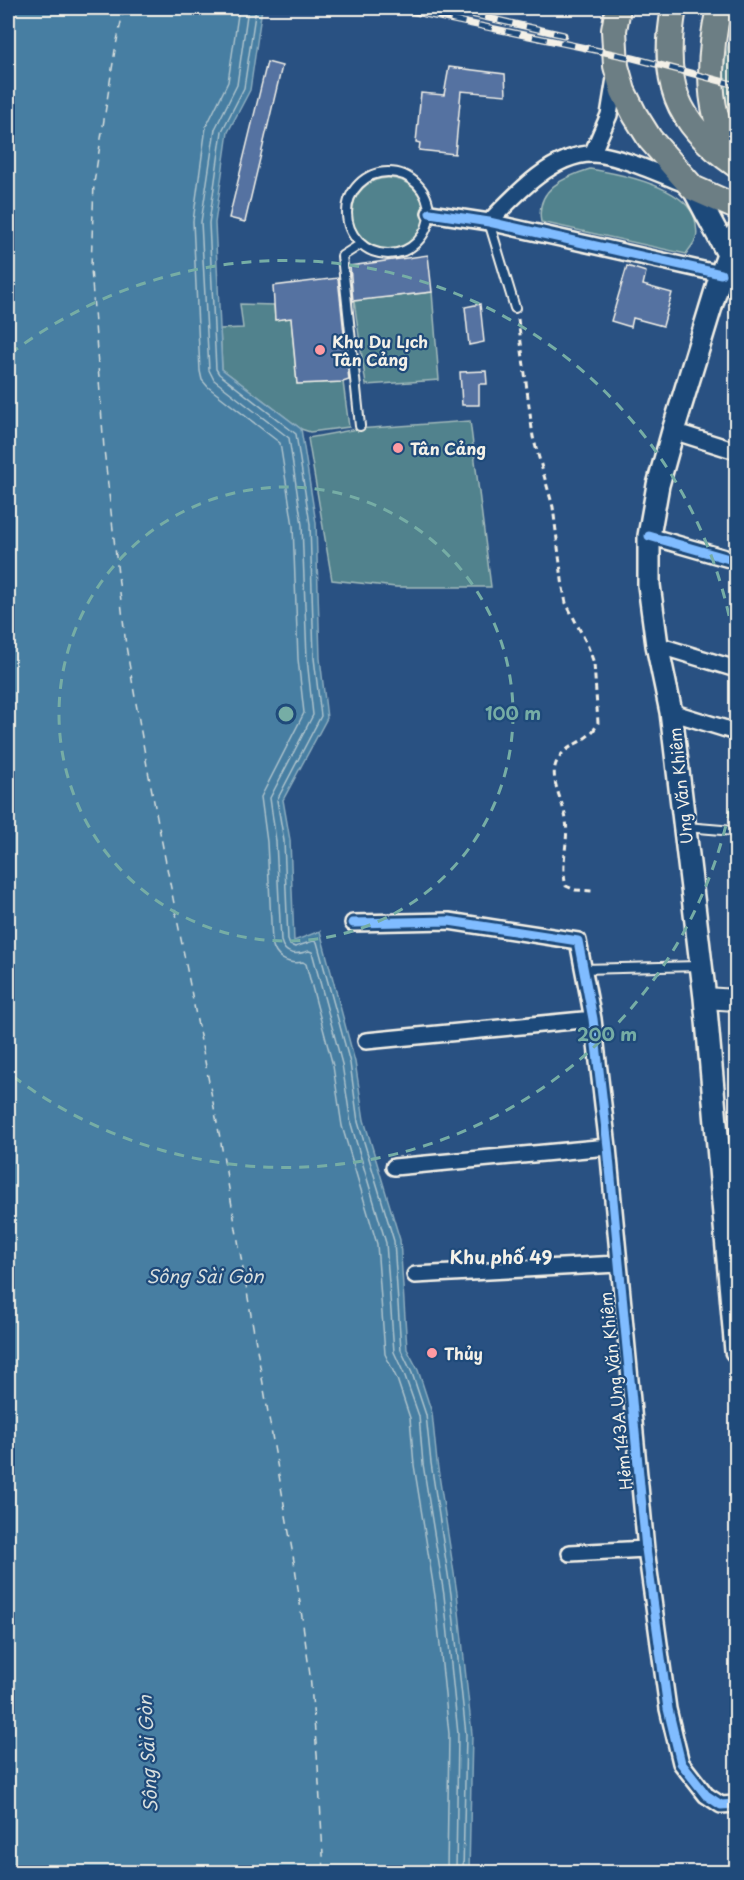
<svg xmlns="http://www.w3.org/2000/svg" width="744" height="1880" viewBox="0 0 744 1880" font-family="'Playpen Sans',sans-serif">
<rect width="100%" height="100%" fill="#295182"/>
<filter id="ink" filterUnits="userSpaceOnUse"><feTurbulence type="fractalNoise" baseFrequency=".0167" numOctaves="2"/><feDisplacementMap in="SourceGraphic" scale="12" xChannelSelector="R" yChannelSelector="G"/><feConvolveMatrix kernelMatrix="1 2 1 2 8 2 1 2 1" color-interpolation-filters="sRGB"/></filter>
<g filter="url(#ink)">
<!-- green -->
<path fill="#51828d" stroke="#a2baba" stroke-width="1.5" d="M736 9V134C710 100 729 46 736 9Z
M590 169C621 174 691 187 696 224 696 228 698 234 696 238 695 243 689 249 686 254L541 222C535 189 564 177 590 169Z
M352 214a36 36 0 1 1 72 0a36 36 0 1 1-72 0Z
M432 292 439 380 366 385 354 301Z
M240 304 274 305 275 320 291 318 297 384 343 382 349 427 310 432 301 429 222 369 220 329 243 328Z
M470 421 491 587H396L332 580 308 438 357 429Z"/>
<!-- water -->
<path fill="#467ea2" stroke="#8cacbe" stroke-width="1.5" d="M8 8H262L250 90 228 132 215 223 222 369 301 429 316 523 320 658 327 718 283 800 290 840 294 941 320 931 355 1062 364 1120 400 1240 407 1349 418 1370 432 1413 437 1462 457 1593 472 1734 469 1872H8Z"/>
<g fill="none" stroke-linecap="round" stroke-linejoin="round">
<!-- shore -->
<path stroke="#aec3cc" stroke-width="1.5" d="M239 8 228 82 206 127 193 221 200 371 202 380 208 387 280 443 293 526 298 659 304 713 261 797 267 842 272 942C275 958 287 965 303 962L306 964 333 1066 342 1126 377 1244 385 1354 397 1379 410 1418 414 1465 435 1596 449 1734 447 1872
M248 8 237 85 215 129 201 222 209 370 214 380 289 438 302 525 307 659 313 715 270 798 276 841 281 941C285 956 296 955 309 951L312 952 342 1064 351 1124 386 1243 394 1352 405 1376 419 1416 423 1464 444 1595 458 1734 456 1872
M256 8 244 88 222 131 209 223 216 369 219 374 296 434 310 524 314 658 321 716 277 800 284 841 288 940 290 945 295 947 313 941 317 942 350 1063 358 1122 394 1241 401 1350 412 1373 426 1415 431 1463 451 1594 466 1734 463 1872"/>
<!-- ferry -->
<path stroke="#dae0de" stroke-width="1.5" stroke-dasharray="8 6" stroke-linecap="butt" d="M124 8 115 50 94 183 91 268 104 449 126 646 147 766 221 1143 295 1567 310 1675 318 1766 324 1872
M8 1834 9 1872"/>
</g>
<!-- building -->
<path fill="#5572a1" stroke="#f4f1e8" stroke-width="1.5" d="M267 62 282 66 245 222 229 218Z
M449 67 505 74 506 95 461 91 455 154 419 150 420 143 416 142 421 93 444 95Z
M428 255 432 292 353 301 350 266Z
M627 266 646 272 643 285 672 293 663 326 633 318 631 327 611 321Z
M338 278 349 380 343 382 297 384 291 318 275 320 273 286Z
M480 304 484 342 469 345 465 307Z
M486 371 487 384H479V405H462L460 372Z"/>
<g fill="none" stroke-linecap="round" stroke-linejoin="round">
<defs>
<path id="service" d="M347 213a41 41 0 1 1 82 0a41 41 0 1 1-82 0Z
M489 222 515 308
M360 426 342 256 361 244
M686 827 734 831
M583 969 698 966"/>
<path id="minor" d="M592 154 609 115 615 78
M430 213 489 222 721 274
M489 222C514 196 552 154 592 154 616 154 662 175 685 184
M673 431 736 451
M649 536 736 561
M657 645 736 669
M671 712 736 732
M353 923 449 921 578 941 593 1019 608 1147 646 1549 668 1709 681 1763 706 1795 721 1805 736 1804
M366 1041 593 1019
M394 1167 608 1147
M415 1275 618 1264
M570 1553 646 1549"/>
<path id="tertiary" d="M705 998 736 1000"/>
<path id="secondary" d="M693 188 728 254
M736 234 721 274 673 431 658 485 649 536V585L657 645 671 712 705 998 736 1351"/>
<path id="primary" d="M618 8 614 30 616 66 623 91 635 115 650 139 693 188 736 207
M674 8C661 81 674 122 736 165
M719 8C709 52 703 118 736 155"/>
</defs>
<!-- service casing -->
<use href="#service" stroke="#f4f1e8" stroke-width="12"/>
<!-- minor casing -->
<use href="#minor" stroke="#f4f1e8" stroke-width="20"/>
<!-- tertiary casing -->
<use href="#tertiary" stroke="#f4f1e8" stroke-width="24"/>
<!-- secondary casing -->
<use href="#secondary" stroke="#f4f1e8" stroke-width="26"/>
<!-- primary casing -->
<use href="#primary" stroke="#f4f1e8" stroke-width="28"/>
<!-- path -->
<path stroke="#f4f1e8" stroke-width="3" stroke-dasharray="6 4.5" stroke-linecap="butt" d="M518 319 533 437 553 507 563 588 566 603 587 644 594 663 598 723C589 743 566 743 557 761 548 779 564 802 566 820 569 842 560 864 566 886L575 890 592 891"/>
<!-- service -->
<use href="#service" stroke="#1f4a7a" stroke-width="8"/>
<!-- minor -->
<use href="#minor" stroke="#1f4a7a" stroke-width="15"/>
<!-- tertiary -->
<use href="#tertiary" stroke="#1f4a7a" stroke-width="20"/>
<!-- secondary -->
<use href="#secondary" stroke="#1f4a7a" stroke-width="21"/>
<!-- primary -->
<use href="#primary" stroke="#6c7e84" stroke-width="24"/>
<defs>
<path id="rail" d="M396 8 633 58 736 85
M444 8 564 35"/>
</defs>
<!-- rail casing -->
<use href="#rail" stroke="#f4f1e8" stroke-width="7"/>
<!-- rail -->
<use href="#rail" stroke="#1f4a7a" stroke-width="4.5" stroke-dasharray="14" stroke-linecap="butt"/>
<defs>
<path id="cycleway" d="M430 213 489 222 721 274
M649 536 736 561
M353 923 449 921 578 941 593 1019 608 1147 646 1549 668 1709 681 1763 706 1795 721 1805 736 1804"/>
</defs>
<!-- cycleway casing -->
<use href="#cycleway" stroke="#1f4a7a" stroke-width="13"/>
<!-- cycleway -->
<use href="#cycleway" stroke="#80bcff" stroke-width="9"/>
</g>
</g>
<!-- distance rings -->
<g fill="none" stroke="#76ada5" stroke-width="3" stroke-dasharray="10 8">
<circle cx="286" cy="714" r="227"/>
<path d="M736 773A454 454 0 0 1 10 1074M10 354A454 454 0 0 1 736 655"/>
</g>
<!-- markers -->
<g fill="#ff9aa2" stroke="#1f4a7a" stroke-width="2">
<circle cx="320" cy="350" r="6"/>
<circle cx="398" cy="448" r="6"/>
<circle cx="432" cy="1353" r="6"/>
</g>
<g text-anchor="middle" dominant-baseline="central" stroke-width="4.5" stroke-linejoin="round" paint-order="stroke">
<!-- poi labels -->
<g font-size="16" font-weight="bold" fill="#f4f1e8" stroke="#1f4a7a" text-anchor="start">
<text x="332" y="341">Khu Du Lịch<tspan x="332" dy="18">Tân Cảng</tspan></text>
<text x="410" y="448">Tân Cảng</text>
<text x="444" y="1353">Thủy</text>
</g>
<!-- street labels -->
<g font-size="16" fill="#f4f1e8" stroke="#1f4a7a">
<text transform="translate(680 786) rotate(-96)">Ung Văn Khiêm</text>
<text transform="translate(615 1391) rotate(-96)">Hẻm 143A Ung Văn Khiêm</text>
</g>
<!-- neighbourhood labels -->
<g font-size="18" font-weight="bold" fill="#f4f1e8" stroke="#1f4a7a">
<text x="501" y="1256">Khu phố 49</text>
</g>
<!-- water labels -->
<g font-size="18" font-style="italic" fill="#dae0de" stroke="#1f4a7a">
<text x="205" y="1275">Sông Sài Gòn</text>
<text transform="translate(147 1754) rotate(-93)">Sông Sài Gòn</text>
</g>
</g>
<circle cx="286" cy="714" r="9" fill="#76ada5" stroke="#1f4a7a" stroke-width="3"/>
<g font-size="18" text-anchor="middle" font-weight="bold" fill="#76ada5" stroke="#1f4a7a" stroke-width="4.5" stroke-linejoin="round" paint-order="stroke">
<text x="513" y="720">100 m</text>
<text x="607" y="1041">200 m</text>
</g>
<!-- margin -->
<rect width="744" height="1880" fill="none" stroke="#1f4a7a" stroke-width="30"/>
<rect x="15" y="15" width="714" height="1850" fill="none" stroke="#f4f1e8" stroke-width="2" filter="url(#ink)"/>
</svg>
